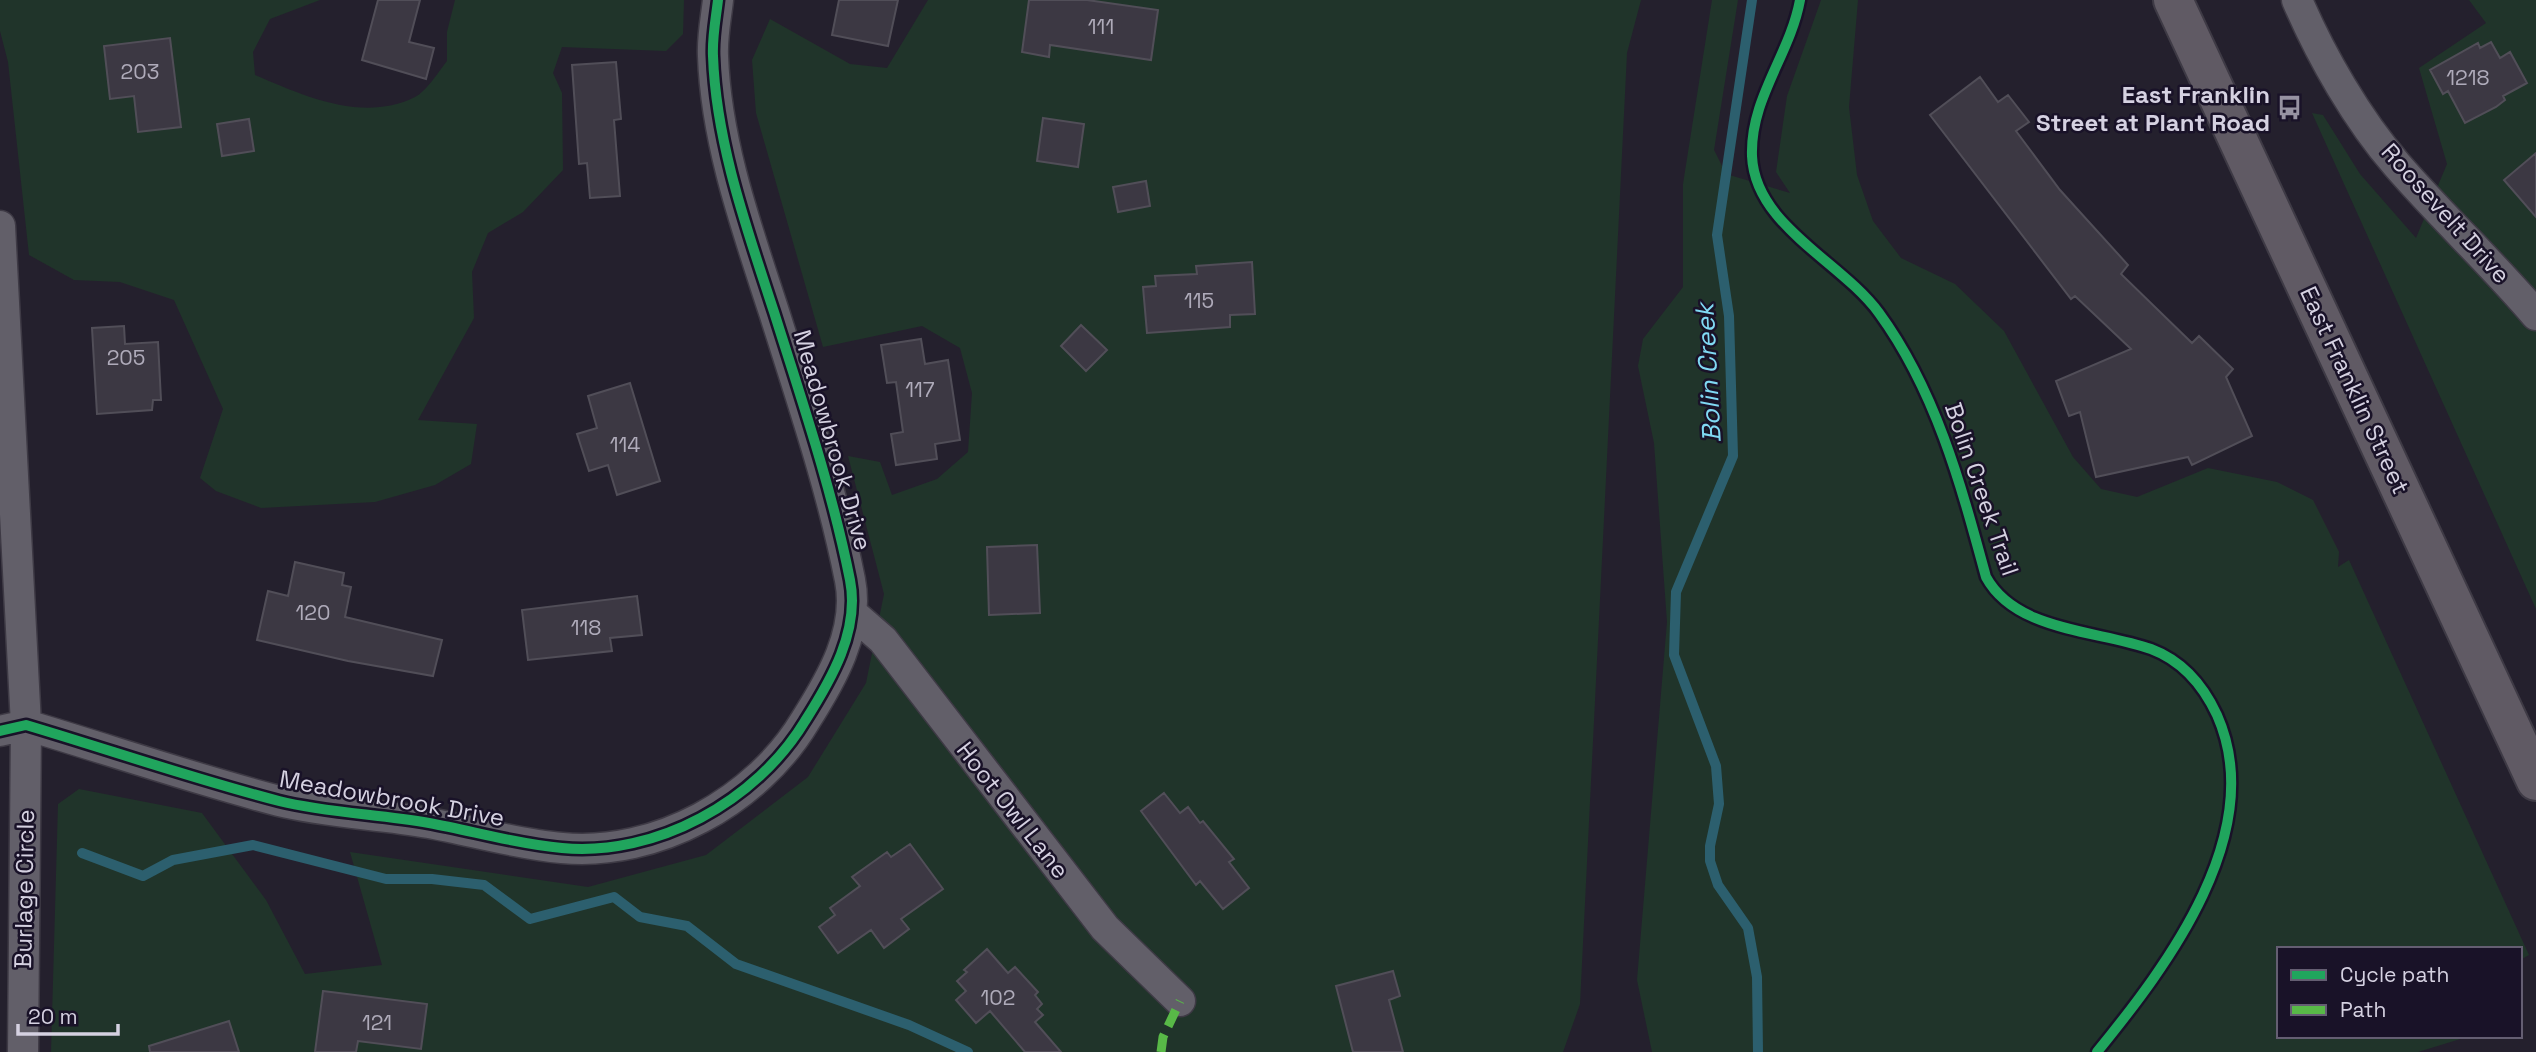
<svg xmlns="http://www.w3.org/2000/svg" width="2536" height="1052" viewBox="0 0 2536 1052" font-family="'Space Grotesk',sans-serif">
<rect width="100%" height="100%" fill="#24202d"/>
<!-- green -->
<path fill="#20342a" d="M0 0H320L270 19 253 52 255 75C304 96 363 123 415 97 427 91 439 71 447 61V32L455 0H684L683 34 666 51 562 47 553 73 562 93 563 170 523 212 488 233 472 272 474 318 418 420 477 424 471 464 435 485 375 502 261 508 216 491 200 478 223 409 174 300 120 282 74 280 29 255 8 62 0 31Z
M928 0H1641L1627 53 1580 1004 1563 1052H51L58 804 79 789 202 813 266 900 305 974 382 965 350 852 588 887 706 855 808 777 866 683 884 594 848 456 880 462 892 495 937 479 968 452 972 393 960 348 922 326 823 347 756 113 752 60 770 19 850 64 887 68Z
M1712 0H1738L1714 150 1726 174 1790 193 1776 172 1787 96 1821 0H1858L1849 107 1857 175 1873 221 1901 258 1955 284 2004 331 2073 457 2101 489 2137 497 2208 468 2277 482 2313 500 2339 552 2338 567 2349 560 2529 955 2520 960V949H2279V1036H2470L2418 1052H1652L1637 980 1667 622 1654 443 1638 366 1643 339 1683 287V184Z
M2469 0H2536V609L2312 113 2323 115 2360 174 2416 238 2447 164 2419 68 2486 23Z"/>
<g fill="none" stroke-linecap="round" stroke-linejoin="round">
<!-- stream -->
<path stroke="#2c5f6e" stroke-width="10" d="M1752 0 1717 235 1729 316 1733 456 1676 592 1674 655 1716 766 1719 804 1710 846V861L1718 885 1748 928 1757 977 1758 1052
M82 853 143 876 173 860 253 845 386 879H432L484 885 530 919 614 897 640 917 687 926 736 964 909 1025 968 1052"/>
</g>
<!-- building -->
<path fill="#3c3843" stroke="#514e58" stroke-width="2" d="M378 0H420L409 42 434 48 426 79 362 60Z
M839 0H898L888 46 832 35Z
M1029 0H1087L1158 10 1151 60 1050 45 1049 57 1022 52Z
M170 38 181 127 138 132 134 96 110 99 104 46Z
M2491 42 2500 58 2510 52 2527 83 2503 96 2505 100 2496 107 2465 123 2448 91 2443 94 2430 70 2478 43 2480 48Z
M616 62 621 119 614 120 620 196 590 198 587 163 579 164 572 65Z
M1980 77 1998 102 2008 95 2029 122 2016 131 2060 190 2128 265 2121 274 2192 343 2199 336 2233 369 2226 377 2252 436 2192 465 2188 457 2096 477 2080 412 2069 416 2056 381 2131 349 2075 296 2071 299 1930 115Z
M1043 118 1084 124 1078 167 1037 161Z
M249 119 254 151 222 156 217 124Z
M2536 153V217L2504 180Z
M1146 181 1150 206 1118 212 1113 187Z
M1252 262 1255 314 1230 315V327L1147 333 1143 287 1156 286 1155 276 1197 274 1196 266Z
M1081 325 1107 350 1086 371 1061 346Z
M124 326 125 344 158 342 161 400H153L152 410 97 414 92 328Z
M921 339 925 364 948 360 960 440 935 444 937 459 896 465 891 434 903 432 896 382 887 383 881 345Z
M630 383 660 481 617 495 608 465 589 471 577 434 597 428 588 396Z
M1037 545 1040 613 989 615 987 547Z
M295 562 344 573 342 585 351 587 345 617 442 640 433 676 348 661 257 640 268 591 288 596Z
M637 596 642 635 610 638 612 651 528 660 522 610Z
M1164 793 1180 813 1188 807 1200 823 1203 821 1234 859 1229 862 1249 888 1223 909 1200 881 1196 885 1141 811Z
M910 844 943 889 901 919 909 929 884 948 871 930 838 953 819 927 835 915 830 908 860 886 852 877 887 852 891 857Z
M987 949 1008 973 1015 967 1038 992 1035 995 1042 1004 1037 1009 1043 1015 1035 1022 1061 1052H1025L990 1011 976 1023 956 1000 966 991 957 981 967 972 964 970Z
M1393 971 1400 996 1389 1000 1403 1052H1353L1336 986Z
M323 991 427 1004 421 1049 358 1041 356 1052H315Z
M229 1021 239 1052H150L149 1046Z"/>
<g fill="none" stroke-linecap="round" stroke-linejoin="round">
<defs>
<path id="minor" d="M2297 0C2321 56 2357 119 2397 165 2442 217 2492 263 2536 315
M0 226 26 725 23 1052
M852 613 883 640 1105 928 1180 1001
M0 731 26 725C110 750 194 779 279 801 327 813 379 814 429 823 473 831 516 844 562 848 656 857 757 801 805 721 831 680 860 631 850 580 832 489 802 401 774 312 747 229 716 143 713 56 712 37 716 18 718 0"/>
<path id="secondary" d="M2173 0 2536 781"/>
</defs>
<!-- minor casing -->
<use href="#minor" stroke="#3e3a45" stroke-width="33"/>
<!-- secondary casing -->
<use href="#secondary" stroke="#3e3a45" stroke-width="42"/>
<!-- minor -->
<use href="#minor" stroke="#625f69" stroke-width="30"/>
<!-- secondary -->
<use href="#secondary" stroke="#605a64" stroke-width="38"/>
<!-- quiet -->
<path stroke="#58b947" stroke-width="9" stroke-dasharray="18 9" stroke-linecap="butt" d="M1161 1052 1163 1037 1180 1001"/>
<defs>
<path id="cycleway" d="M1800 0C1790 55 1750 98 1752 156 1755 226 1841 261 1879 313 1936 391 1961 485 1986 577 2016 632 2098 630 2151 649 2183 661 2203 685 2217 715 2269 832 2167 966 2097 1052
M0 731 26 725C110 750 194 779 279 801 327 813 379 814 429 823 473 831 516 844 562 848 656 857 757 801 805 721 831 680 860 631 850 580 832 489 802 401 774 312 747 229 716 143 713 56 712 37 716 18 718 0"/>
</defs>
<!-- cycleway casing -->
<use href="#cycleway" stroke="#191228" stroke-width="15"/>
<!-- cycleway -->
<use href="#cycleway" stroke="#20a55d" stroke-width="10"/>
</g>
<!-- icons -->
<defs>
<symbol id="bus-bare" viewBox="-9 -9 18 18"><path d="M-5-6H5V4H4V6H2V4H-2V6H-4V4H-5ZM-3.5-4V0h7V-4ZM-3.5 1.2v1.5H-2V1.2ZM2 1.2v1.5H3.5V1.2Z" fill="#9793a2" stroke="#191228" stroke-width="2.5" paint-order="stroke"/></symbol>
</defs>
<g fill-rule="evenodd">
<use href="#bus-bare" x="2272" y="90" width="35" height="35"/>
</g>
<g text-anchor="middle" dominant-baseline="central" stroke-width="5" stroke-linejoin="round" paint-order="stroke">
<!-- number labels -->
<g font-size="21" fill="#afabba">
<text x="1101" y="26">111</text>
<text x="140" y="71">203</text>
<text x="2468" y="77">1218</text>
<text x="1199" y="300">115</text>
<text x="126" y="357">205</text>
<text x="920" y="389">117</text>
<text x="625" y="444">114</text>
<text x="313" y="612">120</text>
<text x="586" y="627">118</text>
<text x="998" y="997">102</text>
<text x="377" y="1022">121</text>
</g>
<!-- poi labels -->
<g font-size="24" font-weight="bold" fill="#d5d1e1" stroke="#191228" text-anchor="end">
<text x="2270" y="94">East Franklin<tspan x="2270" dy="28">Street at Plant Road</tspan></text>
</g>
<!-- street labels -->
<g font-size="24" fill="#d5d1e1" stroke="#191228">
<text transform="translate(2446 213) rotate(48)">Roosevelt Drive</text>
<text transform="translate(2355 390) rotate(65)">East Franklin Street</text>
<text transform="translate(833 440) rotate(74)">Meadowbrook Drive</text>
<text transform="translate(1982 489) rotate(71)">Bolin Creek Trail</text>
<text transform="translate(392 798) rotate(10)">Meadowbrook Drive</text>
<text transform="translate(1013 810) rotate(52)">Hoot Owl Lane</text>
<text transform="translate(24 889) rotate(-89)">Burlage Circle</text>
</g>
<!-- water labels -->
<g font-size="26" font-style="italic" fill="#80d9f3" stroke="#191228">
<text transform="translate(1708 373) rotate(-93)">Bolin Creek</text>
</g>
</g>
<!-- legend -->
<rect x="2277" y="947" width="245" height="91" fill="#191228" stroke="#645e72" stroke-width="2"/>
<rect x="2291" y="970" width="35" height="10" fill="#20a55d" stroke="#645e72" stroke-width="2"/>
<text x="2340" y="982" font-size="21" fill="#d5d1e1">Cycle path</text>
<rect x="2291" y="1005" width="35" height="10" fill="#58b947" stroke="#645e72" stroke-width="2"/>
<text x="2340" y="1017" font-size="21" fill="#d5d1e1">Path</text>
<!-- scale -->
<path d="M18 1024v10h100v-10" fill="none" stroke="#d5d1e1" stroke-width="3.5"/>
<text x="28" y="1024" font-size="21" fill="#d5d1e1" stroke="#191228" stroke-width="5" paint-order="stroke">20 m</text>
</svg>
